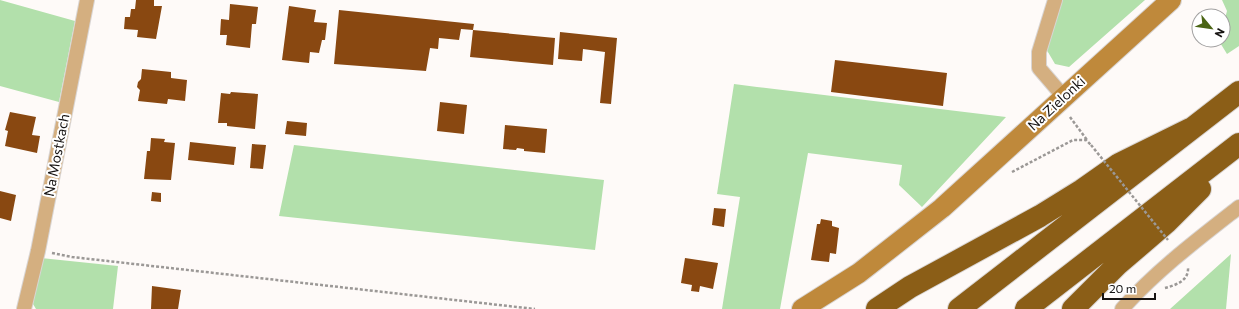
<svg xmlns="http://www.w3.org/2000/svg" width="1239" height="309" viewBox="0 0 1239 309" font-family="Commissioner,sans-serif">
<rect width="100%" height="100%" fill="#fefaf8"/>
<!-- green -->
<path fill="#b2e0ab" d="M0 0 75 21 59 102 0 86Z
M1060 0H1145L1069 67 1055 64 1045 47Z
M1222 0H1239V46L1227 54 1219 41 1223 40V26L1227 11Z
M734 84 757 87 1006 117 922 207 899 185 902 165 808 153 780 309H722L740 197 717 194Z
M294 145 604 180 595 250 279 216Z
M1231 254 1226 309H1170Z
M41 258 118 266 113 309H36L33 304Z"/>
<!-- building -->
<path fill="#894811" d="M136 0H154V6H162L156 39 137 37 138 30 124 29 125 17H130L131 9H135Z
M230 4 258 7 256 24H252L250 48 226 45 227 35H220L221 19 229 20Z
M289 6 316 10 314 22 327 23 325 40H322L319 53 310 52 309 63 282 60Z
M339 10 474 24 473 30 555 38 553 65 470 57 473 30 461 29 459 40 439 38 438 49 430 48 426 71 334 64Z
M560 32 617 38 611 104 600 103 605 52 583 49 582 61 558 59Z
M835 60 947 73 943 106 831 92Z
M142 69 171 72V78L187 80 185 101 168 99 167 104 138 101 140 90 137 87 138 82 141 79Z
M231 92 258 94 255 129 227 126V123H218L221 93 230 94Z
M440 102 467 105 464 134 437 131Z
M10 112 36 117 32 135 40 136 37 153 5 146 8 131 5 130Z
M287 121 307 123 306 136 285 134Z
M505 125 547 129 545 153 524 151V149L517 148 516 150 503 149Z
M151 138 165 139 164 142 175 143 171 180 144 179 147 151H150Z
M190 142 236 147 234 165 188 160Z
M252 144 266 145 263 169 250 168Z
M0 191 16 195 11 221 0 218Z
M152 192 161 193V202L151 201Z
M714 208 726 209 724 227 712 225Z
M821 219 832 221V226L839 228 836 254 830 253 829 262 811 260 817 224H820Z
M685 258 718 263 713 289 700 286 699 292 691 291 692 285 681 283Z
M152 286 181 290 178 309H151Z"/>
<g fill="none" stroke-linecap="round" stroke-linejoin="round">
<defs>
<path id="street" d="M1055 0 1039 52V68L1063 96
M24 309 38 251 87 0
M1122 309C1157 270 1198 239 1239 207"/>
<path id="secondary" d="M802 309 859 273 942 208 1171 0"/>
<path id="highway" d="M877 309 910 287 1040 216 1082 190 1119 164 1190 129
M959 309 1239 92
M1026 309 1239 144
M1073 309 1117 265 1166 223 1200 189"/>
</defs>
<!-- street casing -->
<use href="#street" stroke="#d9d5d3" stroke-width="16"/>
<!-- secondary casing -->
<use href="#secondary" stroke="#d9d5d3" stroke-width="22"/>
<!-- highway casing -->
<use href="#highway" stroke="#d9d5d3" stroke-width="24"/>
<!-- path -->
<path stroke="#9b9896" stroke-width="2.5" stroke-dasharray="3 2" stroke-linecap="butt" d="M1070 117 1087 140
M1012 172 1073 140H1086L1091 145
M52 253 72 257 535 309
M1165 288C1176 285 1189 281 1188 267"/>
<!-- street -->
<use href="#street" stroke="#d4af80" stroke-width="14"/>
<!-- secondary -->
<use href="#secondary" stroke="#bf893b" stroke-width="20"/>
<!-- highway -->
<use href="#highway" stroke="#8b5e17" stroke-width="22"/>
<!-- path-bridge -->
<path stroke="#9b9896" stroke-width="2.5" stroke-dasharray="3 2" stroke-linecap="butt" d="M1091 145 1168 240"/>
</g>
<g text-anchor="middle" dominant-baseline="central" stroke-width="4" stroke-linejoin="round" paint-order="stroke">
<!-- street labels -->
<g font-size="14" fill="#171413" stroke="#fff">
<text transform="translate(1056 103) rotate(-43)">Na Zielonki</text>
<text transform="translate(56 155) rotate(-79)">Na Mostkach</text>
</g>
</g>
<!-- north arrow -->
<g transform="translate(1211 28) rotate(119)"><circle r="19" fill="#ffffff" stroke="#a2a1a1"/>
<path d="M0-3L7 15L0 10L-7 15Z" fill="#4b6515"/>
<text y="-6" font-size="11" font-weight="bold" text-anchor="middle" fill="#171413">N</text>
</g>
<!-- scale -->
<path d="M1103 293v6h52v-6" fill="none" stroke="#171413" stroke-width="2"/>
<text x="1109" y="293" font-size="12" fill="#171413" stroke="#ffffff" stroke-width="3" paint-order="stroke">20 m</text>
</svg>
